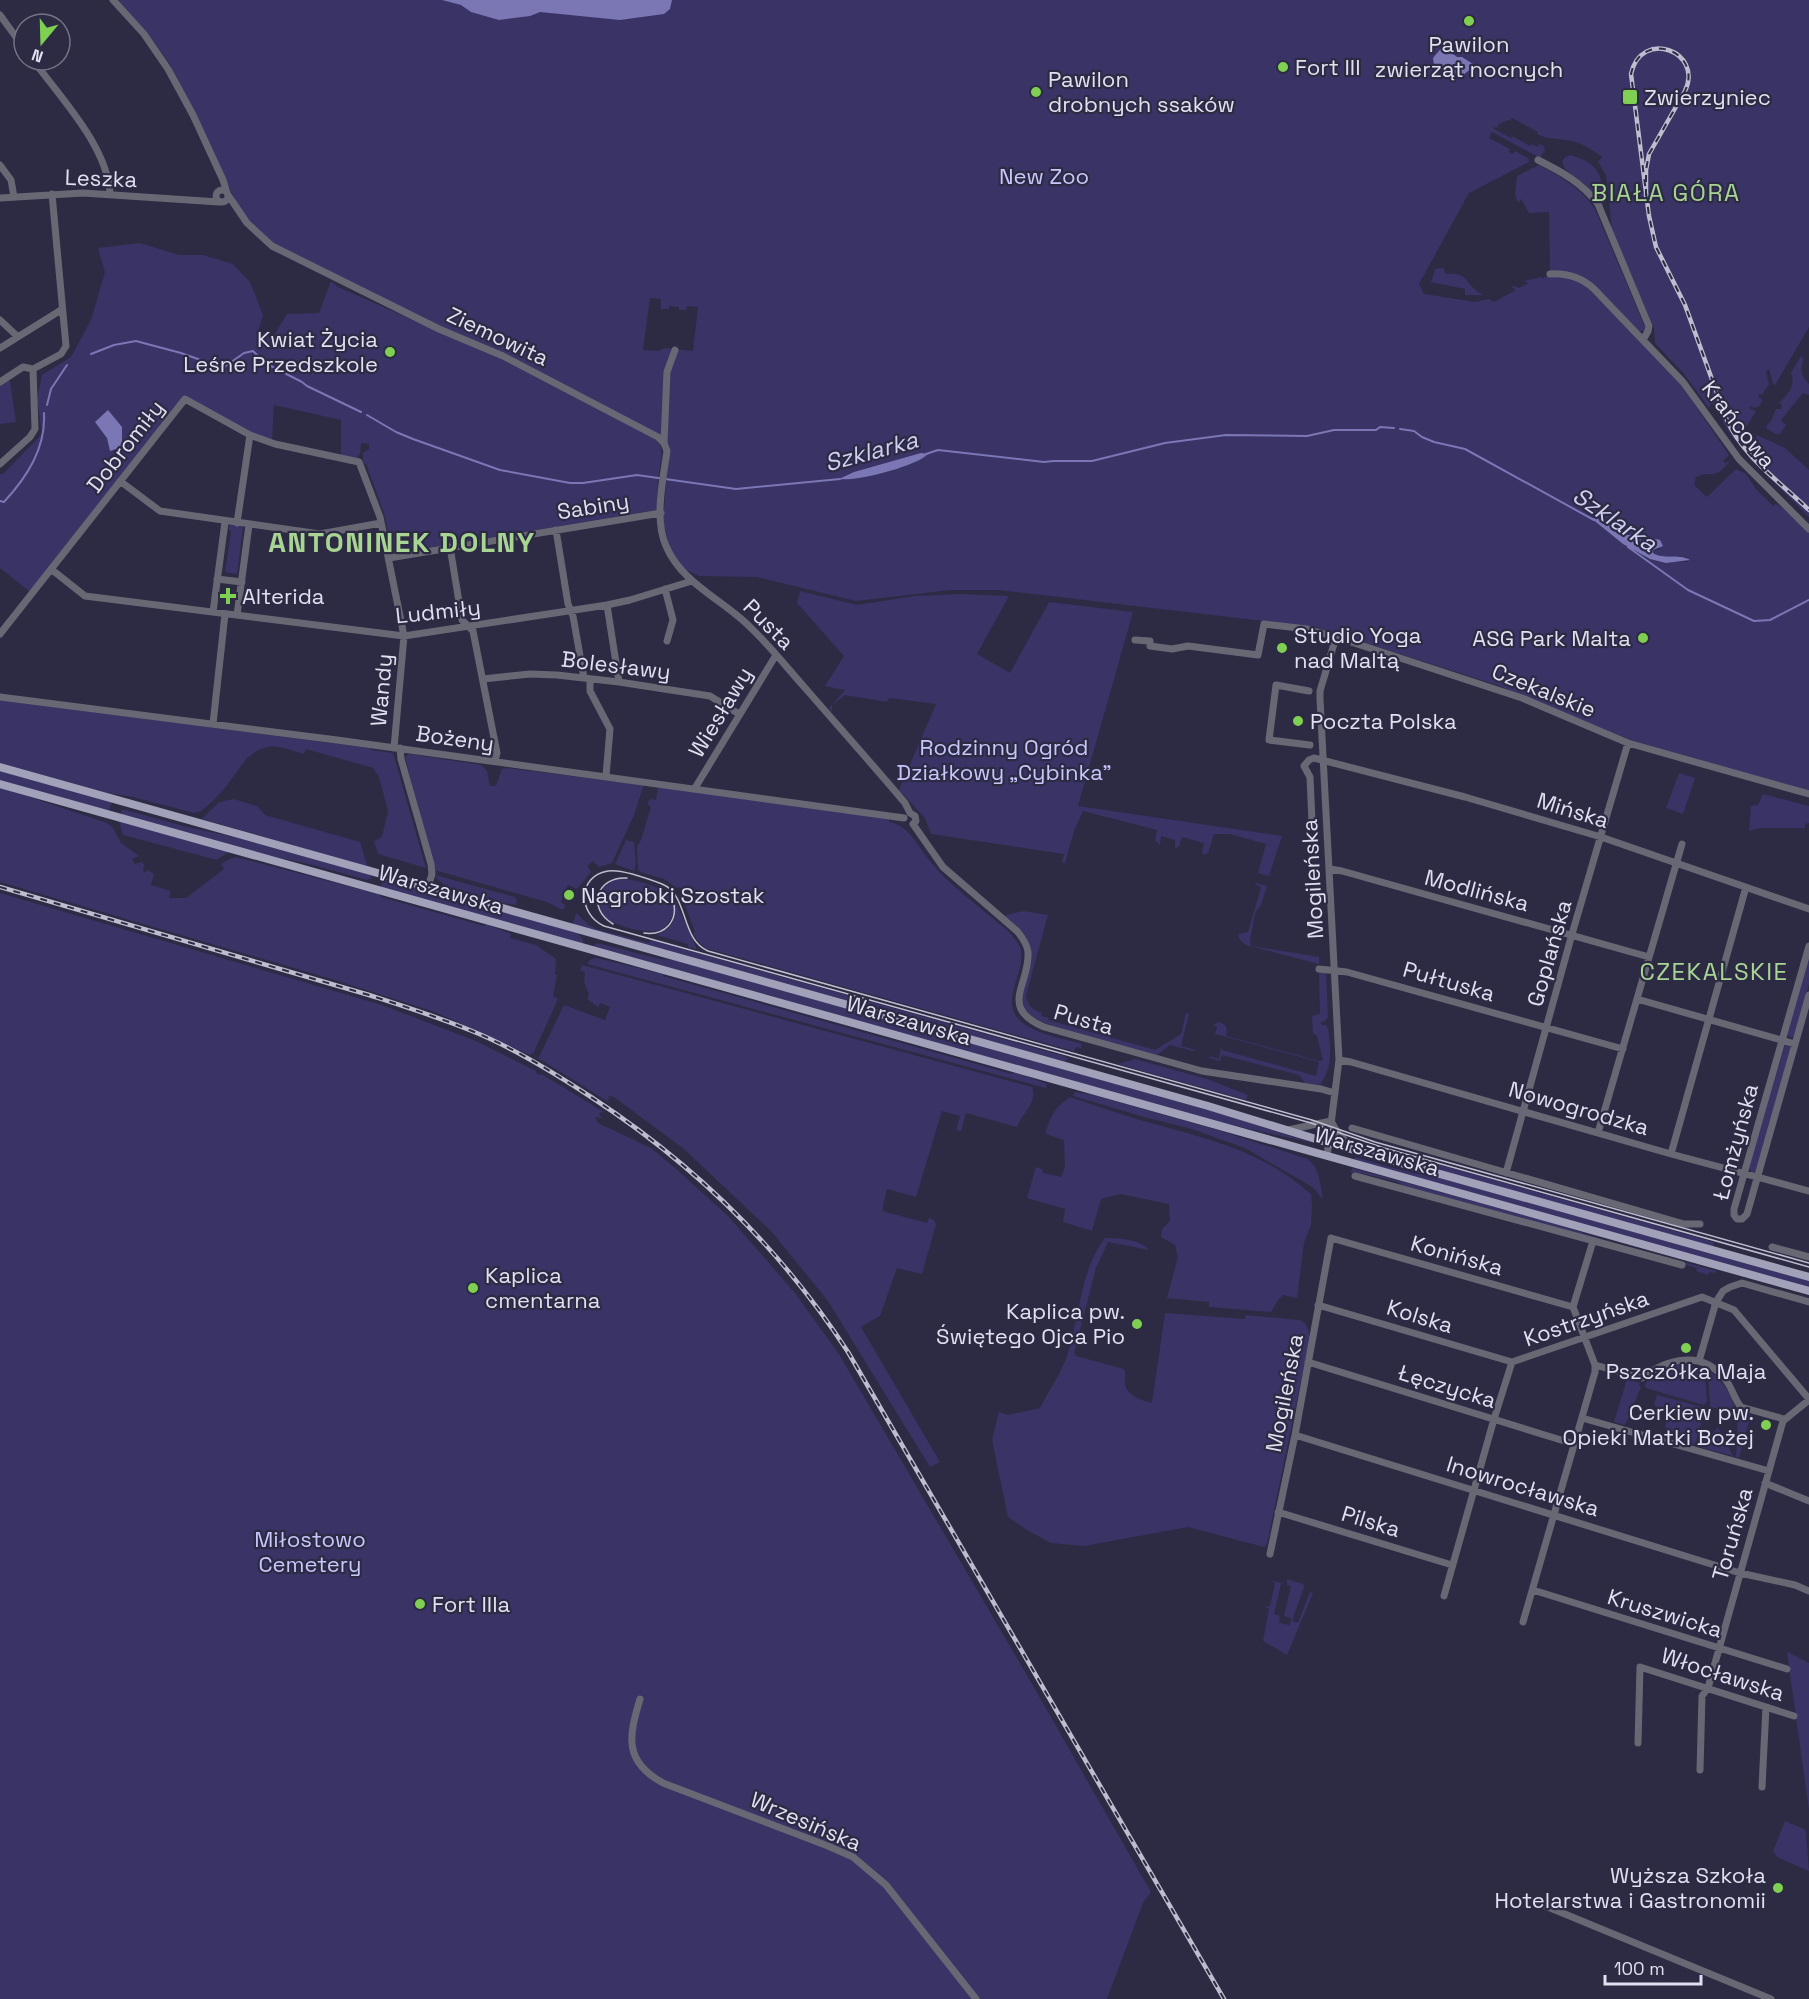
<svg xmlns="http://www.w3.org/2000/svg" width="1809" height="1999" viewBox="0 0 1809 1999" font-family="'Space Grotesk',sans-serif">
<rect width="100%" height="100%" fill="#2c2b43"/>
<!-- green -->
<path fill="#393366" fill-rule="evenodd" d="M117 0H1809V327L1775 385 1773 384 1769 369 1766 371 1769 384 1762 395 1760 394 1758 397 1763 400 1759 406 1754 408 1751 406 1749 408 1756 411 1740 438 1743 439 1739 444 1733 438 1712 403 1709 408 1685 375 1655 343 1654 328 1612 230 1606 175 1598 162 1602 157C1593 150 1582 143 1571 141 1559 138 1548 140 1537 134L1538 132 1512 118 1510 121 1508 120 1499 124 1497 128 1494 127V129L1511 138 1512 136 1530 146 1532 144 1537 147 1539 144 1544 146 1545 150 1540 158 1492 132 1489 138 1510 149 1509 152 1513 154 1515 151 1528 158 1529 162 1469 193 1419 284 1424 294 1475 302 1489 299 1494 302 1514 291 1515 289 1511 287 1514 286 1519 288 1527 284 1528 283 1524 281 1541 277 1544 279V277L1564 276 1583 283 1678 380 1729 455 1723 461 1725 463 1730 461C1713 482 1712 469 1696 477L1694 485 1707 497 1736 469 1746 474 1756 489 1773 506 1776 504 1783 508 1809 533V791L1631 740 1497 685 1316 627 998 590H951L856 601 757 577 699 576 684 569 669 547 664 525V508L669 455 654 433 515 359 440 327 274 244 253 226 238 206 171 66 152 39ZM650 298 661 299V309H669V306L679 307V310H686L687 306 698 307 693 351 665 348 659 351 643 350ZM1596 518 1624 533 1641 538 1639 546 1640 548 1646 547 1648 544 1661 549 1653 550V553C1662 559 1675 555 1686 557L1688 562 1650 559 1623 544Z
M1571 155C1602 165 1602 176 1603 206L1587 186 1565 169 1562 162 1565 157Z
M1539 165C1561 177 1580 187 1595 209L1646 329 1645 331H1639L1586 279 1572 273 1550 271 1549 212 1529 213 1521 199 1518 203 1515 194 1517 176Z
M140 243 179 255H203L233 264 250 282 263 315 258 332 266 337 274 335 287 314 319 313 331 281 338 287 546 379 652 437 660 444 662 455 658 479 657 510 396 553 392 550 384 513 366 464 363 463V453L369 449V444L361 443 360 454 357 458 341 456V420L274 405 272 441 251 434 187 397 53 566 29 591 0 568V474H3L42 434 37 399 42 375 71 357 91 320 105 272 98 248Z
M1444 268 1445 274C1471 272 1463 284 1483 295H1465V289L1431 282 1435 269Z
M1801 356 1804 358C1800 368 1801 377 1809 384V395L1803 393 1781 420 1786 425 1780 434H1776L1767 429 1766 426 1771 421 1776 409H1781L1782 405 1779 403C1788 394 1796 386 1791 373Z
M7 378 10 381 16 422 0 424V382Z
M1757 435 1785 448 1809 470V517L1746 454Z
M232 524 243 527 237 574 225 572 231 532 228 528Z
M800 591 857 605 914 596 961 594 1009 596 977 654 1010 673 1049 602 1133 612 1078 806 1282 836 1269 876 1258 873 1266 844 1230 834H1214L1208 853 1204 855 1202 852 1204 843 1182 837 1179 846 1175 849V840L1161 836 1160 845 1155 840 1157 830 1083 811 1074 831 1065 863H1062L1064 854 931 834 925 818 899 790 936 704 889 698 887 702 845 695 832 705V712L829 708 845 690 825 686 844 656 797 603Z
M0 700 370 748 371 750 393 753 426 868 378 854 374 841 382 837 388 811 379 777 373 768 306 749 304 754 284 748 271 746 258 750 247 758 225 788 211 803 201 811 194 813 133 797 108 793 0 763Z
M409 754 481 765 487 771 490 786H496L502 769 506 768 628 783 643 785V787L634 815 612 863 599 867 593 861 587 866 591 872 577 889 568 885 561 902 565 905 564 909H560L547 902 434 870 405 757Z
M0 770 112 802 109 811 0 780Z
M1679 773 1695 778 1683 814 1666 808Z
M0 787 107 823 113 828 121 843 139 856 132 859 135 864 142 862 145 866 143 868 144 873 148 870 154 874 151 885 171 891 169 898H186L224 869 221 864 230 859 236 857 379 894 381 897 484 926 486 924 511 934 510 938 536 945 556 959 555 975H557L553 996 558 999 534 1052 530 1055 538 1059 564 1005 605 1020 610 1007 600 1003 598 1007 587 999 589 994 584 982 585 973 580 970 582 965 1032 1087C1038 1103 1022 1113 1017 1127L966 1113 961 1131 956 1130 960 1116 942 1111 916 1197 887 1189 882 1211 927 1223 929 1218 934 1220 936 1224 922 1274 897 1268 880 1316 861 1327 940 1462 930 1467 828 1301 772 1232 684 1149 614 1097 608 1096 610 1099H607L610 1103 543 1061 435 1012 335 980 0 882Z
M658 787 889 819V822C907 825 916 842 925 855 948 885 980 907 1008 931 1013 937 1019 942 1021 950 1026 976 993 1007 1029 1027 1045 1036 1065 1039 1082 1044L1081 1048 1076 1047 1074 1051 1062 1048 705 948 697 940 693 933 695 932 685 905 688 904 687 898 689 896 687 891 683 892 680 887 677 888 664 879 640 872 638 869 637 846 641 840 651 807 647 804 650 799 656 800Z
M1763 794 1809 806V823L1805 824V828H1760L1749 831 1751 806 1758 805Z
M234 799 257 806 265 815 360 842 368 867 202 819 219 802Z
M126 810 183 826 238 838 368 874 372 878 367 880 313 865 258 853 121 814 122 810Z
M119 821 228 852 217 860 123 835Z
M626 840 634 842 636 863 634 871 615 864Z
M435 875 515 897 517 901 516 905C498 903 442 893 435 875Z
M383 878 578 933 583 940V944L381 887Z
M616 879C636 877 690 893 670 920 667 925 666 927 661 930 649 935 613 926 604 916 593 902 601 885 616 879Z
M1256 883 1267 886 1261 905 1255 913 1250 941 1251 946 1319 957V964L1246 945 1240 940 1238 934 1248 932 1261 887 1255 885Z
M0 893 382 1005 476 1041 536 1071 537 1074 543 1075 604 1112 599 1113 602 1118 595 1117 598 1123 651 1148 674 1167 728 1216 795 1293 839 1354 1028 1677 1151 1892 1143 1903 1107 1999H0Z
M675 900 696 947V949L688 947V944L656 935C677 926 674 919 675 900Z
M1023 911 1048 915 1026 995C1028 1005 1031 1010 1042 1013L1041 1016 1049 1018 1048 1020 1155 1050 1181 1034 1186 1013 1189 1014 1181 1046 1196 1050 1193 1051 1170 1045 1157 1055C1133 1048 1039 1028 1027 1012 1011 990 1042 962 1026 937 1021 929 1013 923 1006 917V915Z
M576 913 589 925 596 929 649 943 651 940 1060 1055 1068 1058 1065 1062 573 924Z
M597 943 660 959 675 960 1215 1112 1313 1143 1222 1123 593 946Z
M1809 956V984L1796 1031 1793 1037H1789L1787 1034Z
M596 958 663 974V976L1012 1074 1015 1072 1047 1084 1046 1088 587 964 590 960Z
M1319 972H1326L1328 1017 1325 1021 1321 1022V1025H1326L1328 1028C1331 1049 1333 1067 1320 1085L1305 1083 1299 1075 1222 1055 1220 1061 1209 1058V1056L1219 1059 1221 1046 1222 1050 1316 1076 1319 1062 1215 1034 1217 1027 1213 1025 1219 1022 1225 1025 1227 1030 1226 1036 1319 1061 1323 1060 1317 1036 1313 1033 1312 1016 1320 1014Z
M1785 1045 1789 1046 1791 1048 1756 1171 1752 1173 1749 1168Z
M1135 1059 1207 1079 1248 1095 1246 1100 1118 1064Z
M1075 1092 1094 1095 1221 1131 1308 1159C1320 1169 1321 1186 1323 1200L1314 1188 1245 1148 1192 1129 1144 1117 1073 1096Z
M1070 1097C1094 1105 1117 1113 1140 1120 1204 1138 1260 1149 1311 1194L1312 1206 1311 1225 1304 1243 1297 1298 1283 1295 1278 1300 1271 1312 1209 1307V1302L1167 1298 1178 1257 1175 1245 1161 1237 1162 1229 1170 1221 1169 1204 1120 1194 1101 1199 1092 1231 1063 1222 1065 1209 1027 1198 1036 1167 1042 1169 1043 1173 1061 1177 1065 1167 1064 1140 1046 1134V1132C1050 1116 1056 1106 1070 1097Z
M1359 1142 1714 1242 1713 1246 1722 1249 1447 1173 1359 1144Z
M1355 1157 1400 1170 1444 1179 1809 1281V1287L1354 1160Z
M1352 1168 1550 1222 1614 1243 1716 1271 1715 1273 1710 1272 1708 1275 1696 1271 1697 1268 1405 1186 1395 1181 1355 1172 1354 1173H1351Z
M1105 1238C1117 1238 1140 1239 1149 1250L1108 1242 1096 1268 1074 1353 1076 1356 1124 1369C1126 1375 1125 1377 1125 1384 1126 1395 1143 1401 1152 1403L1165 1313 1245 1319 1246 1315 1299 1320C1307 1322 1308 1329 1310 1337L1267 1544 1264 1547 1188 1527 1084 1546 1051 1543 1027 1530 1008 1517 992 1440 999 1412 1008 1415 1040 1408C1049 1390 1062 1372 1068 1353 1080 1314 1080 1271 1105 1238Z
M1683 1364 1704 1369 1707 1401 1704 1405 1649 1389 1645 1387C1648 1371 1669 1366 1683 1364Z
M1708 1370C1723 1380 1730 1392 1735 1409L1734 1412 1710 1407Z
M1627 1379 1640 1383 1639 1386 1641 1387 1625 1425 1614 1422Z
M1657 1395 1702 1407 1705 1410 1695 1445 1665 1427 1667 1419H1674L1676 1415 1667 1410H1660L1654 1405Z
M1738 1410 1751 1414 1739 1458 1736 1457Z
M1718 1428 1721 1432 1720 1435H1715L1720 1436 1721 1433 1733 1456 1696 1446Z
M1287 1579 1303 1584 1304 1587 1292 1621 1298 1623 1310 1592 1313 1593 1287 1655 1263 1641 1269 1609 1265 1607 1270 1606 1275 1583 1271 1580 1284 1584H1281L1274 1614 1280 1616 1279 1623 1290 1625 1291 1618 1284 1616 1291 1586 1287 1585Z
M1787 1652 1809 1663V1810Z
M1785 1821 1804 1829 1806 1832 1809 1871 1777 1857 1773 1851Z"/>
<!-- water -->
<path fill="#7b77b5" d="M442 0H672L670 9 664 14 620 20 540 12 530 16 499 20 471 12 461 5Z
M1443 46 1457 57H1462L1473 64V67L1462 76 1455 75 1450 77 1434 65 1433 58Z
M108 410 122 427V447L110 451 107 438 95 422Z
M921 453 928 454C917 466 856 482 839 479L854 472Z
M1591 518H1596L1628 535 1639 534 1641 538 1639 546 1643 549 1651 538 1660 540 1663 546 1653 550V553C1664 560 1678 553 1690 560L1666 563 1650 559 1623 544Z"/>
<g fill="none" stroke-linecap="round" stroke-linejoin="round">
<!-- stream -->
<path stroke="#7b77b5" stroke-width="2" d="M91 354 114 345 136 341 181 353 223 368 244 353 253 351 265 363 302 382 307 386 361 412
M47 405 51 389 67 365
M367 415 396 432 413 439 500 470 570 483H583L637 475 736 489 840 479
M1400 429 1414 431 1422 437 1434 442 1465 449 1594 520
M926 454 938 450 1044 462 1054 461H1092L1165 443 1226 435 1307 436 1334 430H1376L1380 427 1394 428
M0 501 4 502C27 477 46 448 44 413
M1628 547 1688 590 1754 621 1770 620 1809 600"/>
<!-- minor -->
<path stroke="#686874" stroke-width="7" d="M113 0 144 34 168 69 193 115 223 180 227 193
M0 15 24 48
M33 60C60 97 108 147 110 194
M1538 160C1562 172 1581 182 1598 204L1649 326 1648 331 1643 340
M0 165 11 180 14 197
M216 196a6 6 0 1 1 12 0a6 6 0 1 1-12 0Z
M228 195 247 223 272 246 439 329 503 356 658 437 664 443
M0 198 83 193 219 202
M1550 274C1567 273 1581 277 1594 289L1683 382 1739 459 1809 529
M0 320 17 336
M0 348 61 310
M675 350 667 372 664 443 667 451C663 480 654 519 666 546 682 584 724 600 751 628 771 647 788 669 806 689 839 727 873 765 905 803L910 813 915 816 916 821 913 824
M0 382 23 367 33 369
M0 464 30 437 35 429 33 369 61 354 66 346 52 194
M120 481 160 511 320 534 381 523
M237 523 250 435
M556 530 568 604 573 616 584 678
M450 547 462 620 473 631 497 753 495 761
M389 558 661 513
M51 569 85 596 404 636 607 605 630 600 692 581
M217 579 242 582
M665 589 673 620 667 641
M607 605 619 682
M213 612 225 522
M237 615 249 525
M0 634 185 399 250 435 275 444 359 462 380 517 404 636 394 748
M1135 640 1150 641V646L1172 649 1188 646 1258 655 1264 624 1307 629 1336 637 1522 698 1628 743 1809 794
M483 679 530 674 557 675 619 682 710 696 739 714
M590 679V691L610 729 606 776
M1309 691 1276 685 1269 740 1310 745
M0 697 337 740 904 818
M213 724 225 614
M400 748 401 759 431 864 432 874 428 887
M695 788 776 655
M1312 822 1310 777 1304 766 1309 760 1314 758 1465 797 1601 837 1809 909
M913 824 943 867 1017 931C1022 937 1027 944 1028 952 1030 985 998 1007 1044 1027L1202 1071 1321 1089 1335 1093
M1330 869 1342 871 1649 957
M1809 946 1734 1209V1215L1737 1219H1742L1747 1214 1809 995
M1319 969 1347 972 1623 1049
M1637 999 1795 1044
M1339 1060 1351 1062 1671 1154 1809 1191
M1331 1121 1337 1132 1354 1150
M1352 1128 1684 1224H1700
M1288 1130 1331 1121
M1598 1133 1682 844
M1671 1154 1746 887
M1327 1156 1339 1060 1320 699V691L1336 637
M1506 1173 1572 934 1628 743
M1355 1176 1682 1265
M1772 1247 1809 1257
M1318 1305 1512 1362
M1699 1361 1716 1302 1723 1291 1730 1287 1742 1283 1809 1302
M1308 1362 1574 1444
M1595 1365 1642 1378C1667 1358 1702 1350 1725 1379 1732 1387 1734 1399 1741 1407L1784 1419
M1582 1418 1769 1471
M1295 1435 1740 1573 1795 1585 1809 1591
M1765 1483 1809 1501
M1278 1512 1452 1565
M1270 1554 1295 1435 1331 1238 1573 1307
M1533 1590 1787 1669
M1444 1596 1494 1419 1512 1362 1702 1297 1734 1310 1809 1399
M1523 1622 1595 1372V1365L1573 1307 1593 1241
M640 1699C629 1736 623 1761 663 1783L828 1846 853 1857 886 1885 976 1999
M1638 1743 1640 1667 1794 1716
M1700 1770 1702 1696 1708 1688 1783 1421 1809 1400
M1762 1787 1766 1707
M1543 1905 1771 1999"/>
<!-- major -->
<path stroke="#a1a1ba" stroke-width="8" d="M0 767 1208 1106 1329 1143 1809 1277
M0 784 1809 1291"/>
<!-- tram -->
<path stroke="#bebdcf" stroke-width="1.5" d="M613 924C586 908 597 876 627 878
M644 933C665 936 679 921 673 900
M1809 1263 1375 1142 1312 1120 708 951C680 939 689 895 662 884 649 879 621 869 608 871 577 876 578 914 604 926L1311 1123 1384 1148 1809 1267"/>
<defs>
<path id="rail" d="M1646 196V170L1649 154 1685 91C1704 51 1641 28 1631 74L1649 216 1656 247 1685 305 1726 418C1742 456 1780 482 1809 510
M0 887 369 995C403 1006 438 1017 472 1031 514 1048 553 1072 591 1097 694 1164 781 1249 848 1352L1224 1999"/>
</defs>
<!-- rail casing -->
<use href="#rail" stroke="#bebdcf" stroke-width="4.5"/>
<!-- rail -->
<use href="#rail" stroke="#2c2b43" stroke-width="2" stroke-dasharray="7" stroke-linecap="butt"/>
</g>
<!-- markers -->
<g fill="#7fd052" stroke="#2c2b43" stroke-width="2">
<circle cx="1469" cy="21" r="6"/>
<circle cx="1283" cy="67" r="6"/>
<circle cx="1036" cy="92" r="6"/>
<rect x="1622" y="89" width="16" height="16" rx="3"/>
<circle cx="390" cy="352" r="6"/>
<path d="M225 587h6v6h6v6h-6v6h-6v-6h-6v-6h6z"/>
<circle cx="1643" cy="638" r="6"/>
<circle cx="1282" cy="648" r="6"/>
<circle cx="1298" cy="721" r="6"/>
<circle cx="569" cy="895" r="6"/>
<circle cx="473" cy="1288" r="6"/>
<circle cx="1137" cy="1324" r="6"/>
<circle cx="1686" cy="1348" r="6"/>
<circle cx="1766" cy="1425" r="6"/>
<circle cx="420" cy="1604" r="6"/>
<circle cx="1778" cy="1888" r="6"/>
</g>
<g text-anchor="middle" dominant-baseline="central" stroke-width="4.5" stroke-linejoin="round" paint-order="stroke">
<!-- poi labels -->
<g font-size="22" fill="#e0e0f0" stroke="#2c2b43" text-anchor="start">
<text x="1469" y="44" text-anchor="middle">Pawilon<tspan x="1469" dy="25">zwierząt nocnych</tspan></text>
<text x="1295" y="67">Fort III</text>
<text x="1048" y="79">Pawilon<tspan x="1048" dy="25">drobnych ssaków</tspan></text>
<text x="1644" y="97">Zwierzyniec</text>
<text x="378" y="339" text-anchor="end">Kwiat Życia<tspan x="378" dy="25">Leśne Przedszkole</tspan></text>
<text x="242" y="596">Alterida</text>
<text x="1294" y="635">Studio Yoga<tspan x="1294" dy="25">nad Maltą</tspan></text>
<text x="1631" y="638" text-anchor="end">ASG Park Malta</text>
<text x="1310" y="721">Poczta Polska</text>
<text x="581" y="895">Nagrobki Szostak</text>
<text x="485" y="1275">Kaplica<tspan x="485" dy="25">cmentarna</tspan></text>
<text x="1125" y="1311" text-anchor="end">Kaplica pw.<tspan x="1125" dy="25">Świętego Ojca Pio</tspan></text>
<text x="1686" y="1371" text-anchor="middle">Pszczółka Maja</text>
<text x="1754" y="1412" text-anchor="end">Cerkiew pw.<tspan x="1754" dy="25">Opieki Matki Bożej</tspan></text>
<text x="432" y="1604">Fort IIIa</text>
<text x="1766" y="1875" text-anchor="end">Wyższa Szkoła<tspan x="1766" dy="25">Hotelarstwa i Gastronomii</tspan></text>
</g>
<!-- park labels -->
<g font-size="22" fill="#c8c7fc" stroke="#2c2b43">
<text x="1044" y="176">New Zoo</text>
<text x="1004" y="747">Rodzinny Ogród<tspan x="1004" dy="25">Działkowy „Cybinka”</tspan></text>
<text x="310" y="1539">Miłostowo<tspan x="310" dy="25">Cemetery</tspan></text>
</g>
<!-- street labels -->
<g font-size="22" fill="#e0e0f0" stroke="#2c2b43">
<text transform="translate(101 178) rotate(2)">Leszka</text>
<text transform="translate(498 336) rotate(25)">Ziemowita</text>
<text transform="translate(1739 424) rotate(52)">Krańcowa</text>
<text transform="translate(125 446) rotate(-52)">Dobromiły</text>
<text transform="translate(593 506) rotate(-9)">Sabiny</text>
<text transform="translate(438 611) rotate(-6)">Ludmiły</text>
<text transform="translate(769 624) rotate(45)">Pusta</text>
<text transform="translate(616 665) rotate(7)">Bolesławy</text>
<text transform="translate(381 690) rotate(-85)">Wandy</text>
<text transform="translate(1544 690) rotate(22)">Czekalskie</text>
<text transform="translate(720 712) rotate(-59)">Wiesławy</text>
<text transform="translate(455 738) rotate(8)">Bożeny</text>
<text transform="translate(1573 810) rotate(17)">Mińska</text>
<text transform="translate(1312 879) rotate(-93)">Mogileńska</text>
<text transform="translate(441 889) rotate(16)">Warszawska</text>
<text transform="translate(1477 890) rotate(15)">Modlińska</text>
<text transform="translate(1549 953) rotate(-74)">Goplańska</text>
<text transform="translate(1449 981) rotate(16)">Pułtuska</text>
<text transform="translate(1084 1019) rotate(16)">Pusta</text>
<text transform="translate(909 1020) rotate(16)">Warszawska</text>
<text transform="translate(1579 1108) rotate(16)">Nowogrodzka</text>
<text transform="translate(1735 1142) rotate(-75)">Łomżyńska</text>
<text transform="translate(1377 1151) rotate(16)">Warszawska</text>
<text transform="translate(1457 1255) rotate(16)">Konińska</text>
<text transform="translate(1420 1316) rotate(17)">Kolska</text>
<text transform="translate(1586 1318) rotate(-19)">Kostrzyńska</text>
<text transform="translate(1447 1386) rotate(17)">Łęczycka</text>
<text transform="translate(1284 1393) rotate(-79)">Mogileńska</text>
<text transform="translate(1523 1486) rotate(17)">Inowrocławska</text>
<text transform="translate(1371 1521) rotate(17)">Pilska</text>
<text transform="translate(1732 1534) rotate(-74)">Toruńska</text>
<text transform="translate(1665 1613) rotate(17)">Kruszwicka</text>
<text transform="translate(1723 1674) rotate(18)">Włocławska</text>
<text transform="translate(806 1821) rotate(23)">Wrzesińska</text>
</g>
<!-- neighbourhood labels -->
<g font-size="24" letter-spacing="1.5" fill="#a9d594" stroke="#2c2b43">
<text x="1666" y="192">BIAŁA GÓRA</text>
<text x="1714" y="971">CZEKALSKIE</text>
</g>
<!-- water labels -->
<g font-size="24" font-style="italic" fill="#cfcff2" stroke="#2c2b43">
<text transform="translate(871 451) rotate(-15)">Szklarka</text>
<text transform="translate(1615 519) rotate(34)">Szklarka</text>
</g>
<!-- district labels -->
<g font-size="28" font-weight="bold" letter-spacing="1.5" fill="#a9d594" stroke="#2c2b43">
<text x="402" y="542">ANTONINEK DOLNY</text>
</g>
</g>
<!-- north arrow -->
<g transform="translate(42 42) rotate(199)"><circle r="28" fill="#2c2b43" stroke="#747388" stroke-width="1.5"/>
<path d="M0-4.5L10 22L0 15L-10 22Z" fill="#7fd052"/>
<text y="-9" font-size="16" font-weight="bold" text-anchor="middle" fill="#e0e0f0">N</text>
</g>
<!-- scale -->
<path d="M1605 1975v9h96v-9" fill="none" stroke="#e0e0f0" stroke-width="3"/>
<text x="1614" y="1975" font-size="18" fill="#e0e0f0" stroke="#2c2b43" stroke-width="4.5" paint-order="stroke">100 m</text>
</svg>
